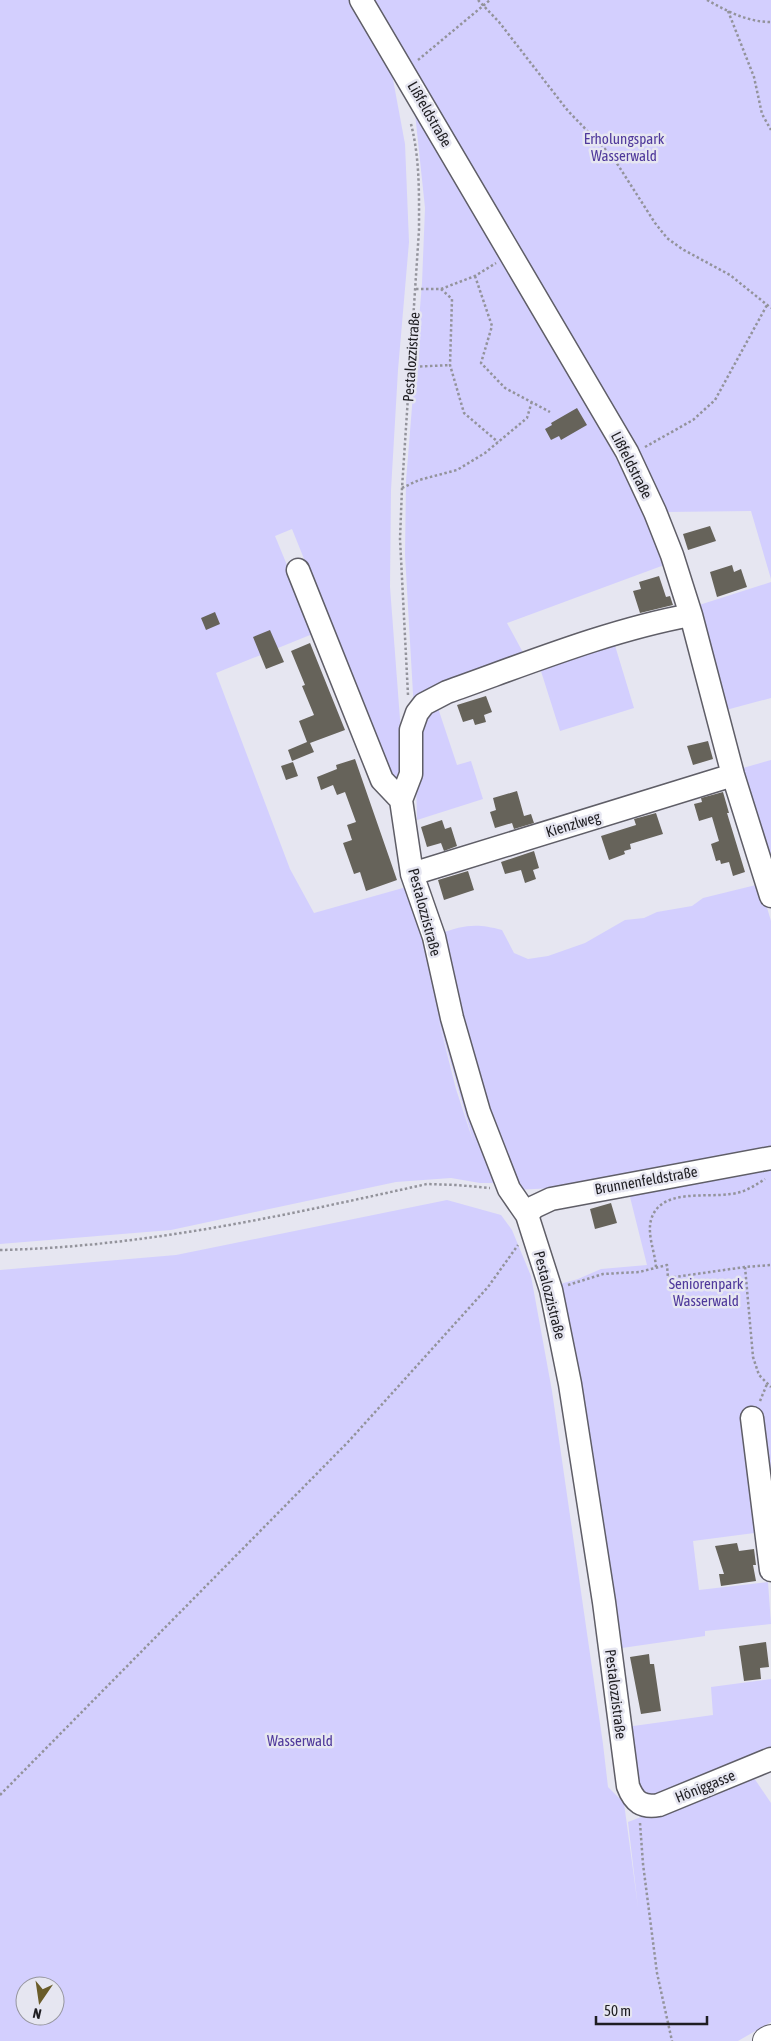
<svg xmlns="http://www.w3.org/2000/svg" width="771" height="2041" viewBox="0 0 771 2041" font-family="'Asap Condensed',sans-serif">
<rect width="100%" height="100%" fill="#e6e6f1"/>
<!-- green -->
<path fill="#d3cffe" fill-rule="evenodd" d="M0 0H351L392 74 405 144 409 242 398 370 391 490 390 587 404 772 395 785 292 529 275 536 315 633 216 673 290 869 314 913 410 886 499 1183H480L451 1178 396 1182 171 1230 0 1244ZM438 1018 474 1144 456 1089Z
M368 0H771V579L751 511 666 512Z
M415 113 538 321 652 521 667 564 507 623 527 660 414 711 405 555 406 481 422 283 425 208Z
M771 582V698L726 710 696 606Z
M613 639 634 708 560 731 539 665Z
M436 702 457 765 471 761 483 799 417 820 416 780 420 715Z
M771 760V865L743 768Z
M760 884 771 921V1148L554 1188 515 1190 486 1117 439 934C464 925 476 923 502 930L514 953 528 959 548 956 585 943 625 920 644 918 657 912 692 906 703 898Z
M771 1164V1522L762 1532 693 1541 699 1590 768 1582 771 1624 705 1631V1636L615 1649 553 1286 578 1279 601 1269 647 1265 628 1189Z
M447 1200 501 1215 512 1230 531 1276 552 1391 603 1744 608 1787 624 1803 638 1907 628 1822 752 1775 771 1803V2022L738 2041H0V1270L176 1255ZM25 1986H55V2016H25Z
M771 1679V1752L666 1796 639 1795 626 1727 713 1715 711 1687Z"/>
<!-- building -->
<path fill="#66635a" d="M577 408 587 425 561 440 559 436 551 440 545 429 552 425 551 423Z
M710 526 716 541 688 550 683 534Z
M732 565 734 572 741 569 747 587 717 597 710 572Z
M659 576 666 597 670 596 673 605 640 613 633 591 641 589 639 582Z
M215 612 220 624 206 630 201 618Z
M270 630 284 662 266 669 253 637Z
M310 643 345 730 310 743 314 752 292 761 288 750 307 742 299 721 314 715 302 686 305 685 291 651Z
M486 696 492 712 484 715 486 722 475 725 473 719 463 722 457 705Z
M708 741 713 759 693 765 687 746Z
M355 759 397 880 366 891 360 872 354 874 343 843 352 840 347 825 356 822 345 792 337 795 333 785 321 790 317 777 337 769 336 765Z
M293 762 298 776 286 780 281 766Z
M517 791 524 816 531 814 534 823 514 829 512 823 495 828 490 812 496 810 493 798Z
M723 792 729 813H727L745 872 733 876 729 862 721 864 720 860 716 861 711 844 719 841 712 817 699 821 694 804 702 802 701 798Z
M656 813 663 834 630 844 631 849 624 851 625 854 609 860 601 836 636 825 634 819Z
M442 820 445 829 451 827 457 846 444 851 441 843 427 847 421 827Z
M534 851 539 868 533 870 536 879 525 883 521 870 505 874 501 862Z
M468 871 474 890 444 900 438 880Z
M611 1203 617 1223 595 1229 590 1209Z
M737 1543 739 1551 754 1549 756 1565H753L756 1581 721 1586 719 1574H724L715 1546Z
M766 1642 769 1667 760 1668 761 1679 744 1681 739 1646Z
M649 1654 650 1664H654L661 1711 641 1714 630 1657Z"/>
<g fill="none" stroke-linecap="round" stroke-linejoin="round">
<defs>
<path id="minor" d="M361 0 627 452 655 512 672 555 691 615 733 775 771 896
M298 570 382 780 401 800
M691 615C609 630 526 664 447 692L424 704 417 713 411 730V774L401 800 412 874 434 937 452 1018 479 1112 509 1189 527 1215 551 1290 570 1384 604 1602 628 1786C634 1802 642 1808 659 1805L771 1759
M412 874 733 775
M527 1215 534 1207 551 1199 771 1158
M752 1418 771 1570"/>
<path id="major" d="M767 2041 771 2039"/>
</defs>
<!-- minor casing -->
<use href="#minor" stroke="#5f5e67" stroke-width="25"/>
<!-- major casing -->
<use href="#major" stroke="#5f5e67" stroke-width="30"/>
<!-- path -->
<path stroke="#93939b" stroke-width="2.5" stroke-dasharray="2.5 2.5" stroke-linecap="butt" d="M478 0 499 22 568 111 605 149 618 165 655 223 667 238 682 249 730 275 771 308
M707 0C727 11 747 22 771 22
M728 11 754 77 762 114 771 130
M418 60 490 0
M475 276 492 326 481 363 505 388 550 412
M416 289H441L475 276 496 263
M441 289 452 299 450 365 464 413 498 442
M410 367 450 365
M645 447 693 420 715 400 767 305
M402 488 419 480 457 470 485 453 527 418 532 401
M408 695 400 539 402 488 419 230C419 195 420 159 411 124
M0 1250C144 1247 287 1215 427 1184L457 1185 490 1188
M656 1267C655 1252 647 1235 651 1220 660 1188 705 1198 730 1194 744 1193 754 1186 765 1179
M745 1267 753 1357 759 1375 771 1387
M568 1285 603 1274 639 1272 667 1265 668 1278 745 1267 771 1265
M760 1401 767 1384
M0 1795 348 1442 488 1287 518 1245
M640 1823 643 1864 657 1973 672 2041"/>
<!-- minor -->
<use href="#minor" stroke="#fff" stroke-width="22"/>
<!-- major -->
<use href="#major" stroke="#fff" stroke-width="28"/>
</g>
<g text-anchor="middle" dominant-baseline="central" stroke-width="5" stroke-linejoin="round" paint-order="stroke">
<!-- street labels -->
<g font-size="15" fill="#1f1e22" stroke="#e6e6f1">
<text transform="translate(430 114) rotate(60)">Lißfeldstraße</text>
<text transform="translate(411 357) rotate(-86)">Pestalozzistraße</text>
<text transform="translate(632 465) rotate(63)">Lißfeldstraße</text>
<text transform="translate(573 824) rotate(-17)">Kienzlweg</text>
<text transform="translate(425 912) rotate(75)">Pestalozzistraße</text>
<text transform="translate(646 1180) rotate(-10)">Brunnenfeldstraße</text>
<text transform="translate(550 1295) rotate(76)">Pestalozzistraße</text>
<text transform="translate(616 1694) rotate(83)">Pestalozzistraße</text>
<text transform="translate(705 1786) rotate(-22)">Höniggasse</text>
</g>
<!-- park labels -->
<g font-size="15" fill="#4f399b" stroke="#e6e6f1">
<text x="624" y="138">Erholungspark<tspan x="624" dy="17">Wasserwald</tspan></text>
<text x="706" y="1283">Seniorenpark<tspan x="706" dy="17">Wasserwald</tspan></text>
<text x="300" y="1740">Wasserwald</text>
</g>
</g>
<!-- north arrow -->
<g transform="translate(40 2001) rotate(193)"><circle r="24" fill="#e6e6f1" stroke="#96969e"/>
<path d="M0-4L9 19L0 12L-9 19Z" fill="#6a5c29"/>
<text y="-8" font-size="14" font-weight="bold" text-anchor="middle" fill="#1f1e22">N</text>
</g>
<!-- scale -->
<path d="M596 2016v8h111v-8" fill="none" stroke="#1f1e22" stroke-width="2.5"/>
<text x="604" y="2016" font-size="15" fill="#1f1e22" stroke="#e6e6f1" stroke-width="4" paint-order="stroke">50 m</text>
</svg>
